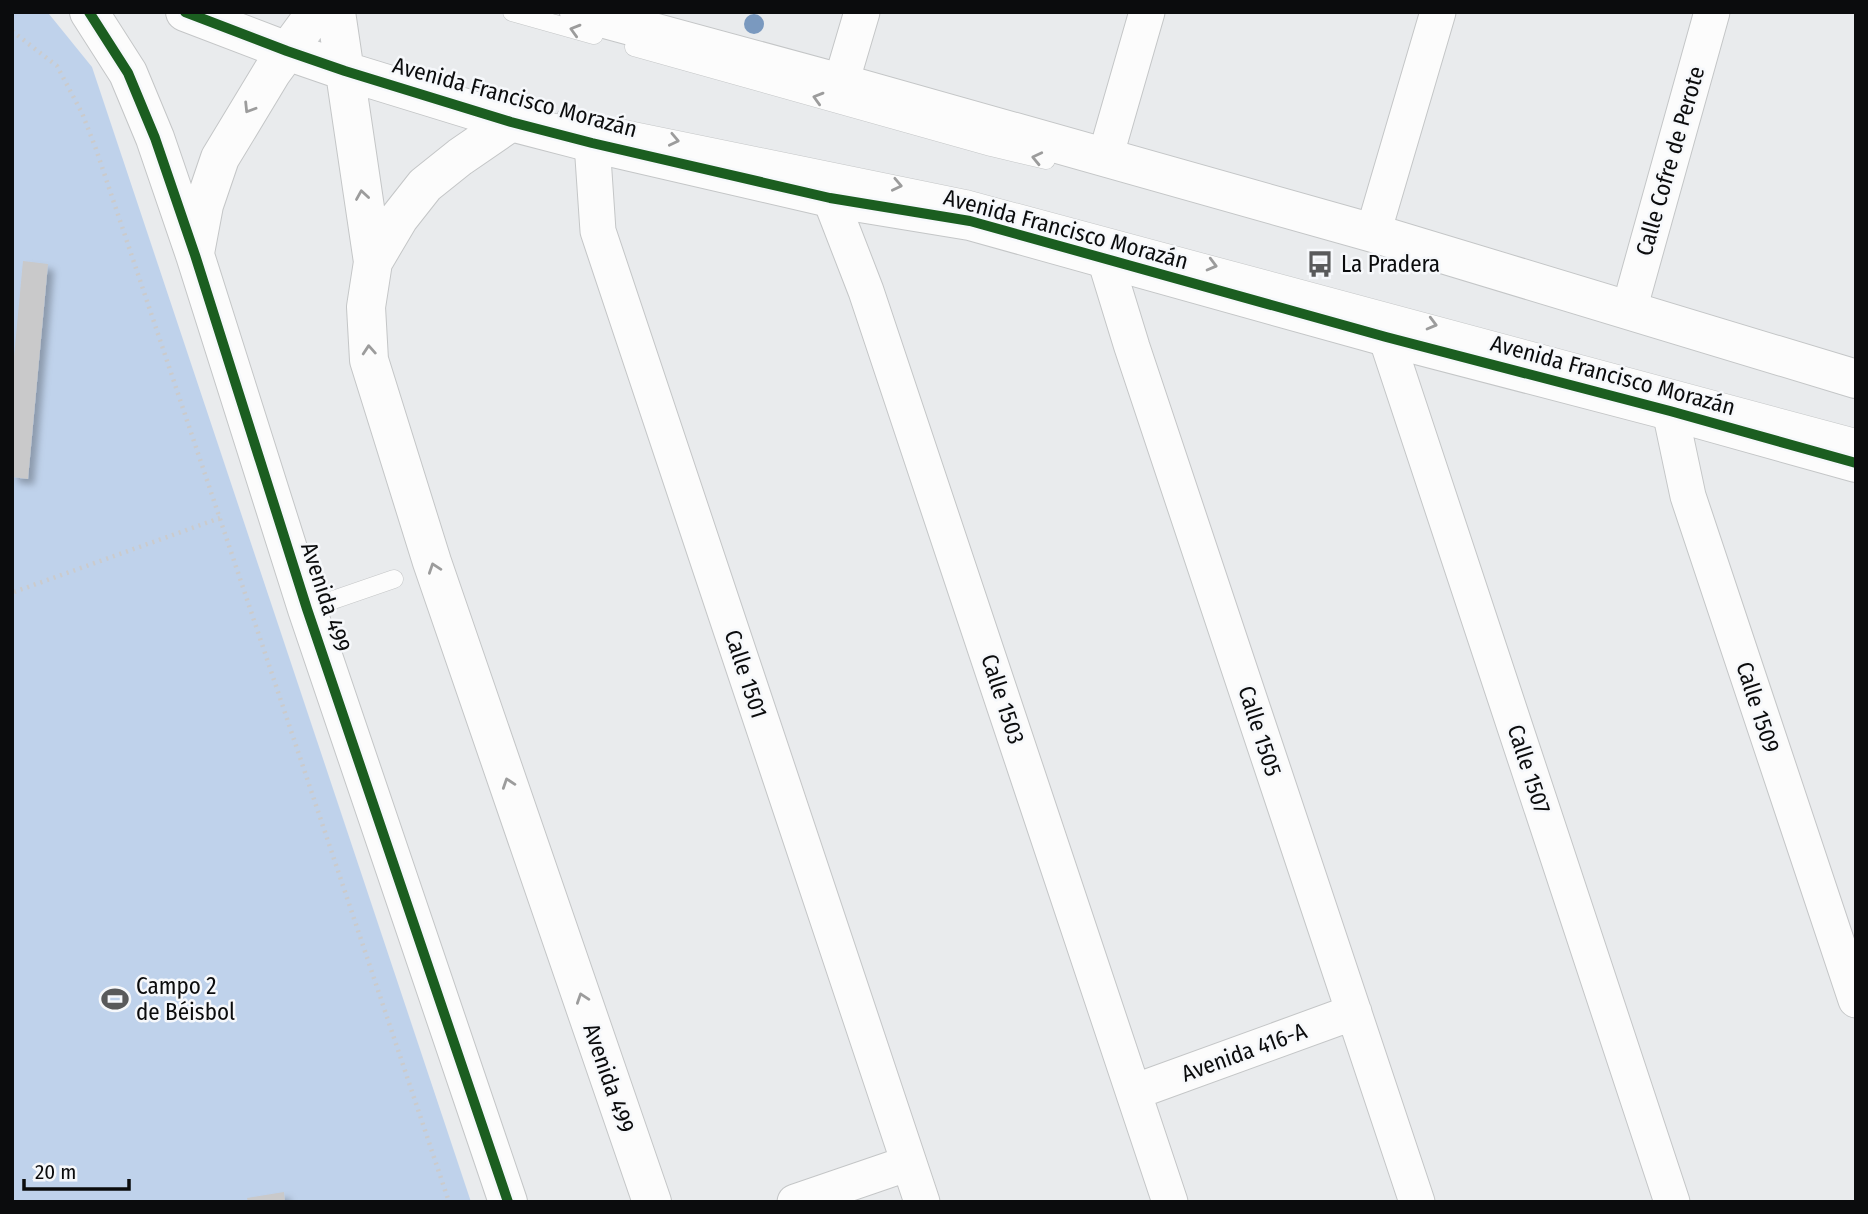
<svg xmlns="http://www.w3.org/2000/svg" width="1868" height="1214" viewBox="0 0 1868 1214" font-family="'Fira Sans Condensed',sans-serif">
<defs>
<filter id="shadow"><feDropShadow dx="6" dy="6" stdDeviation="3.5" flood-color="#0004"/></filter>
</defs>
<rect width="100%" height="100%" fill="#e9ebed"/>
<!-- green -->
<path fill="#bfd2eb" d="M12 12H45L49 14 92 67 471 1202H12Z"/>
<!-- building -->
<path fill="#c9c9ca" filter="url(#shadow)" d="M23 261 48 264 28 479 12 477V378Z
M284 1192 285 1202H248L247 1198Z"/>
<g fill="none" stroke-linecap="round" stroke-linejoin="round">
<defs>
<path id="lane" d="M512 12 594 35
M634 47 991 147 1046 160
M566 117 966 199 1856 438
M307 609 394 579"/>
<path id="street" d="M841 83 862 12
M592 143 598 231 922 1202
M1105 158 1147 12
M830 198 866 291 1170 1202
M1373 233 1438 12
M1105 259 1132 347 1417 1202
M1629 310 1712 12
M1386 337 1672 1202
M1670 411 1688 496 1856 1000
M1134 1092 1354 1012
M795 1202 909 1163"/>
<path id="secondary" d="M89 12 128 73 155 138 195 255 307 609 508 1202
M185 12 287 51 345 71 511 122 592 143 830 198 970 221 1386 337 1670 411 1856 463
M336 12 373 262
M579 12 841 83 1373 233 1856 379
M511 122 460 157 425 185 399 218 373 262 366 307 369 360 432 562 652 1202
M195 253 204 205 220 158 272 72 316 12"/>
</defs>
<!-- lane casing -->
<use href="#lane" stroke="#c4c6c7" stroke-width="19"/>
<!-- street casing -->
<use href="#street" stroke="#c4c6c7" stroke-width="37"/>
<!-- secondary casing -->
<use href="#secondary" stroke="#c4c6c7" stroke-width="40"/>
<!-- path -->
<path stroke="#cbcbcc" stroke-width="4.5" stroke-dasharray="2 5" stroke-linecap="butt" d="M12 31 57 66 82 113 96 149 449 1202
M14 592 220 518"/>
<!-- lane -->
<use href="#lane" stroke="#fcfcfc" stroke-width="18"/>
<!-- street -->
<use href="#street" stroke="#fcfcfc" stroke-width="35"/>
<!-- secondary -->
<use href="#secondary" stroke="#fcfcfc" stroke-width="38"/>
<defs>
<path id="cycleway" d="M89 12 128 73 155 138 195 255 307 609 508 1202
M185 12 287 51 345 71 511 122 592 143 830 198 970 221 1386 337 1670 411 1856 463"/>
</defs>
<!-- cycleway casing -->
<use href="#cycleway" stroke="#f6f8fb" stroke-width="15"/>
<!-- cycleway -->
<use href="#cycleway" stroke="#1b5e20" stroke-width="10"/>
</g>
<!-- trees -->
<circle fill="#7a99bf" cx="754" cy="24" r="10"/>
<!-- one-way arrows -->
<defs><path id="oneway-chevron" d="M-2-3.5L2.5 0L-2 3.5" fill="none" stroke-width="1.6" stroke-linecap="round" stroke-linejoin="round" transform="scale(1.75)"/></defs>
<g stroke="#9c9c9c">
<use href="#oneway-chevron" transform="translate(575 30) rotate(-164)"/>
<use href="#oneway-chevron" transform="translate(818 98) rotate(-164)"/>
<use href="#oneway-chevron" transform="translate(249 108) rotate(122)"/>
<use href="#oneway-chevron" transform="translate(674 140) rotate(12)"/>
<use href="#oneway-chevron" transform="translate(1037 158) rotate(-167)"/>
<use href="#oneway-chevron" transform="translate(897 185) rotate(12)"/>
<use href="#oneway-chevron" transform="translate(362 195) rotate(-99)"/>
<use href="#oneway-chevron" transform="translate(1212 265) rotate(15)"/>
<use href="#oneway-chevron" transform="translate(1432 324) rotate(15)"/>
<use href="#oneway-chevron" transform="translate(369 350) rotate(-94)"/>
<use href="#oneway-chevron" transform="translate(434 568) rotate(-109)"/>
<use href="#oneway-chevron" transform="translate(508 783) rotate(-109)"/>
<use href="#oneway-chevron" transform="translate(582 998) rotate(-109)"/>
</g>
<!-- icons -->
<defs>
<symbol id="bus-bare" viewBox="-9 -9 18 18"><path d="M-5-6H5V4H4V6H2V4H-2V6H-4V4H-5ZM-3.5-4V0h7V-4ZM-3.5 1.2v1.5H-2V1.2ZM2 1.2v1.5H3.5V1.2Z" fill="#595a5b" stroke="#f6f8fb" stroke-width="2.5" paint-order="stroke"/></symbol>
<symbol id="stadium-bare" viewBox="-9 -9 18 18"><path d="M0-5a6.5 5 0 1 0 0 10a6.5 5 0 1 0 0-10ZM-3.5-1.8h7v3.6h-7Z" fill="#595a5b" stroke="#f6f8fb" stroke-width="2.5" paint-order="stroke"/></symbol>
</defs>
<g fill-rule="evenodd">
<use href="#bus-bare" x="1301" y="245" width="38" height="38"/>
<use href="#stadium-bare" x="96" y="980" width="38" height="38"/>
</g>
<g text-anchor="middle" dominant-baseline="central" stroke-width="5" stroke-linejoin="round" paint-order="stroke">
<!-- street labels -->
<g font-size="23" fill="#0b0c0d" stroke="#f6f8fb">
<text transform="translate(515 97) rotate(15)">Avenida Francisco Morazán</text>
<text transform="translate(1670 161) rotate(-74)">Calle Cofre de Perote</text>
<text transform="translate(1066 229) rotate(15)">Avenida Francisco Morazán</text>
<text transform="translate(1613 375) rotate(15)">Avenida Francisco Morazán</text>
<text transform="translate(326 597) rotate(72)">Avenida 499</text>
<text transform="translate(746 674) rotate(72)">Calle 1501</text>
<text transform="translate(1003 699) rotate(72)">Calle 1503</text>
<text transform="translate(1758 707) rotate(72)">Calle 1509</text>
<text transform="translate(1260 731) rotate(72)">Calle 1505</text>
<text transform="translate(1529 769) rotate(72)">Calle 1507</text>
<text transform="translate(1244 1052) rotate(-20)">Avenida 416-A</text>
<text transform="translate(609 1078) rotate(71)">Avenida 499</text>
</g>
<!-- poi labels -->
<g font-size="23" fill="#0b0c0d" stroke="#f6f8fb" text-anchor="start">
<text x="1341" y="264">La Pradera</text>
<text x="136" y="986">Campo 2<tspan x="136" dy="26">de Béisbol</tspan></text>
</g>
</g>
<!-- border -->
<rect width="1868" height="1214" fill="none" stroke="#0b0c0d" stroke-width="28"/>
<!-- scale -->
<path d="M24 1179v10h105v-10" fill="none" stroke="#0b0c0d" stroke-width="3.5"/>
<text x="35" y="1179" font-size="21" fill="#0b0c0d" stroke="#f6f8fb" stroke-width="5" paint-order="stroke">20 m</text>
</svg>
